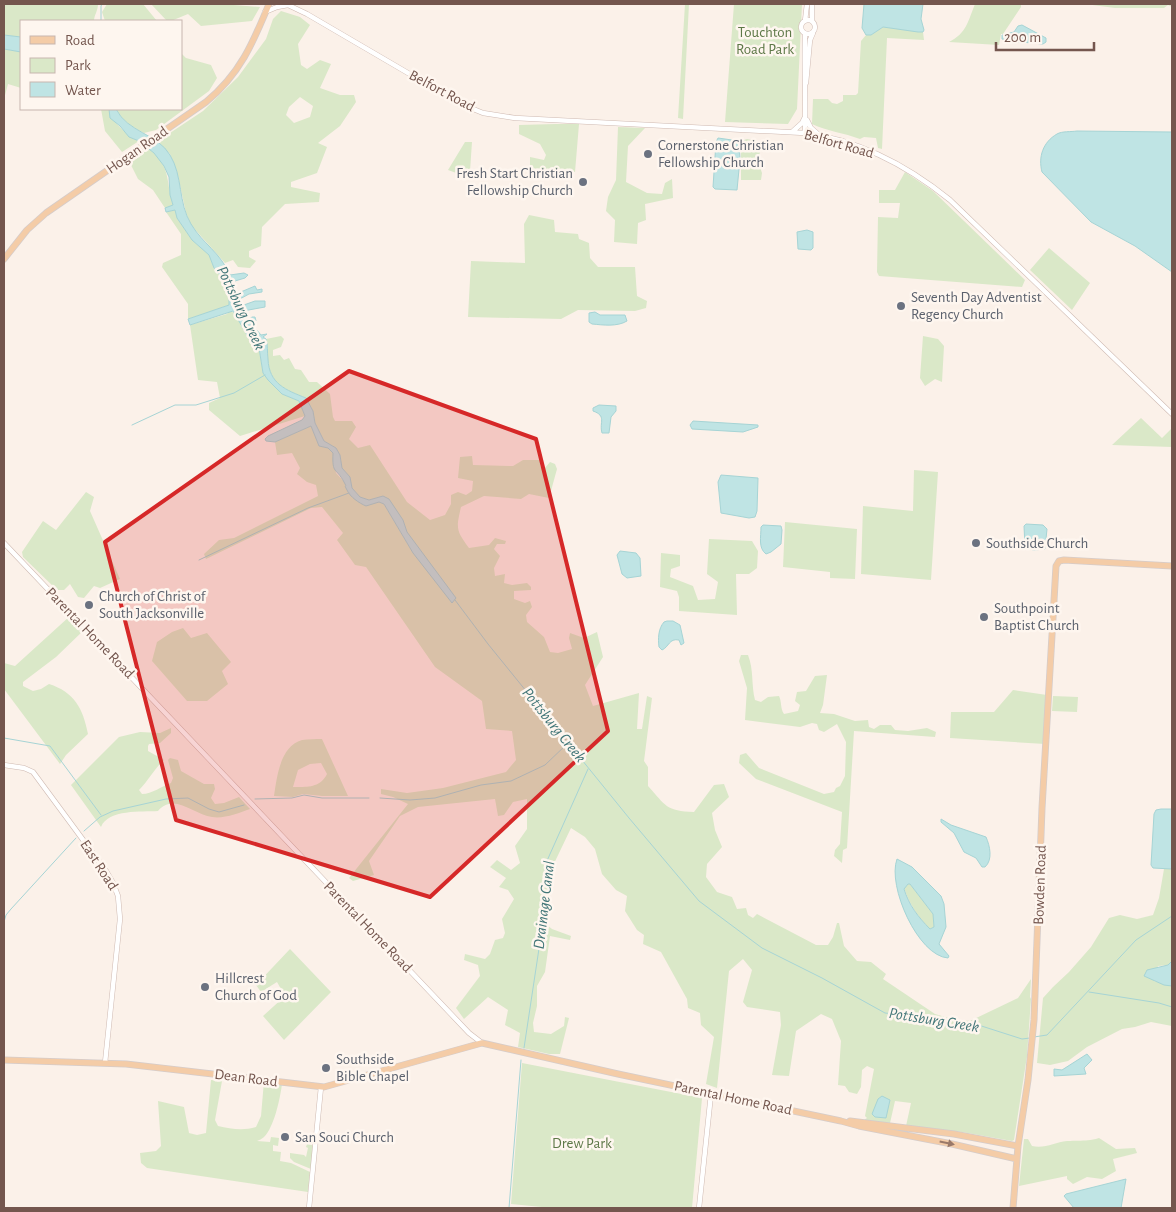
<svg xmlns="http://www.w3.org/2000/svg" width="1176" height="1212" viewBox="0 0 1176 1212" font-family="'Alegreya Sans',sans-serif">
<rect width="100%" height="100%" fill="#fbf1e9"/>
<!-- green -->
<path fill="#dae8c8" fill-rule="evenodd" d="M4 4H98C98 11 94 15 94 21H21V37L4 35Z
M107 4H143L157 21H105L102 12Z
M151 4H221L260 7 252 21 201 26 188 14 171 21H167Z
M685 4H689L683 119 678 118Z
M734 4H802L797 109 788 124 725 122Z
M975 4H1021V7L1003 34H1001L999 45 949 42C967 33 968 21 975 4Z
M1085 4H1172V7L1168 5 1164 8H1115Z
M281 11 300 17 310 25 298 44 301 65 307 69 320 60 331 64 320 88 340 95H354L356 102 340 126 318 143 327 147 317 173 291 182V187L320 193 319 202 285 204 262 227 261 246 249 251V257L256 261 250 268 238 267 233 260 225 263 191 225 186 213 178 176 170 154 159 144 164 137 203 111 238 77 266 39 273 19ZM300 97 313 106 310 117 294 123 286 115 289 107Z
M883 27 923 32 924 40 887 38 882 149 878 148 876 138 864 137 860 139C844 133 827 131 812 124L813 99H828L832 103 837 104 843 101V95H856L858 93 861 41 866 35H871Z
M4 49 21 52V88L8 84 4 99Z
M181 53 186 58 211 65 217 78 209 91 156 130 144 133C132 127 122 121 116 109H181Z
M101 109H109L111 118C121 127 126 136 139 141L122 152 105 131Z
M556 124H579L575 172 530 168V157L544 160 546 155 540 144 519 134V125Z
M618 127 645 128 628 146 626 182 647 193 662 194 665 183 672 179 673 198 645 204 646 220 638 223 637 244 614 242 615 220 606 211 608 197 616 180Z
M747 139 762 142 758 161 762 173 761 180H741V141Z
M465 142H472L470 171 459 174 448 170Z
M147 147C172 166 165 179 173 205L165 208 153 190 138 179 129 161Z
M905 172 933 191 1025 280 1022 287 879 276 877 272 878 217 898 218 900 203H879V190H895Z
M175 210 177 218 192 240 209 255 214 268 220 275 229 294V305L188 319V304L162 267 163 263 181 255V234L166 212Z
M529 215 554 220 555 232 578 234 579 239 589 243 590 258 598 267H635L637 296 647 301 646 308 635 311 578 310 561 319 468 317 471 261 525 263 524 224Z
M1049 248 1090 283 1072 310 1030 270Z
M230 310 236 315 259 348 263 373 282 394 299 401 305 416 240 436 209 410V403L220 398 217 382 198 380 190 325 227 314Z
M281 336 284 339 281 347 273 350V356L280 355 284 360 289 358 295 369 301 370 309 382H317L330 394 333 417 335 421H352L356 427 349 439 358 448 370 445 407 502 430 520 445 515 451 504V495L458 492 466 495 472 491 473 481 458 478 460 457 472 456 473 465 513 466 523 460H541L540 466 544 469 550 462 555 464 557 469 549 498 529 494 521 499 484 496 461 507C456 529 456 530 469 548L489 545 495 538 506 541 505 544H497L494 549 500 556 494 568 495 576 505 574 504 583 512 585 527 583 531 587V590L514 591V599L525 603 530 601 532 607 526 615 527 622 544 637 550 652 558 653 572 649 569 638 570 633 584 638 597 632 603 657 585 685 593 706 639 693 637 729H642L647 696 652 698 644 761 648 767V786C666 806 666 811 694 812L714 785 724 784 729 797 712 813 715 830 722 847 707 864 706 877 717 892 732 897 737 909 746 908 748 915 753 918 757 914 816 945H828L833 937 837 923H839L844 946 857 961 871 962 886 974 883 979 935 1014 952 1019 970 1021 1018 998 1031 979 1030 997 1031 999 1027 1056 1014 1140 1012 1141 962 1132 906 1126 911 1103 895 1101 890 1123 864 1120 867 1118 865 1116 874 1069 867 1066 862 1070 861 1087 857 1094 849 1092 845 1086 838 1085 841 1041 832 1019 821 1014 796 1031 789 1076 772 1075 781 1025 780 1012 747 1007 743 1002 752 970 743 959 729 971 717 1088 706 1084 714 1037 701 1025 700 1013 688 1008 687 999 661 952 643 944 644 935 637 930 625 911 627 896 616 890 602 874 595 849 585 837 571 828 549 874V885L546 900 549 910 547 925 552 929 571 936 570 940 550 936 545 972 537 986V1006L533 1023 534 1032 551 1034 564 1026 565 1017 569 1018 560 1054H549L518 1047 520 1033 505 1025 508 1010 488 997 464 1019 456 1008 480 976 478 965 464 960 465 954 485 959 490 954 495 940 503 938 505 933 502 919 514 899 508 890 499 887 506 878 490 867 497 860 511 870 520 863 515 846 527 829V799L513 802 504 815 498 816 495 799 418 807 400 816 369 861 374 875 353 881 349 878 408 804 393 797 381 794V789L407 793 443 788 506 772 516 760 512 731 486 729 482 701 435 667 366 567 355 565 337 540 343 533 322 507 311 508 206 559 204 554 219 540 234 538 318 496 316 485 307 482 297 474 300 468 292 453 277 455 275 442 311 426 319 446 328 448 333 453 336 473 366 505 379 502 384 504 413 553 403 520 383 496 369 500 360 497 352 488 350 477 342 468 340 455 336 448 324 441 315 423 313 411 306 398C286 390 269 384 268 359 267 352 268 345 266 339Z
M923 336 938 339 944 346 942 382 935 379 925 386 920 378Z
M1141 418 1162 438 1172 428V447L1112 445Z
M914 470 938 472 931 580 861 574 863 506 913 511Z
M86 492 94 497 90 511 120 579 100 588 94 586 84 598 78 597 70 584 64 590H57L23 557 22 552 43 521 56 530Z
M785 522 857 529 855 579 830 578V572L783 567Z
M709 539 752 541 758 551 757 568 749 574H736L737 615 679 611V597L677 591 660 587 661 553 680 555V566L671 569 670 577 693 586 698 600 715 599 718 582 707 574Z
M70 616 84 630 56 657 23 682V686L33 691 41 689 49 684C74 692 83 708 88 734L66 755 60 764 4 689V663L15 666Z
M183 628 191 638 207 633 231 662 222 671 228 684 207 701H187L152 661 157 642 172 632Z
M741 655H748C754 670 751 685 755 700L761 702 768 697 779 696C782 702 780 708 784 714L798 711 800 705 795 701 797 692 806 691 815 676 827 675 823 705 820 713 834 714 855 721 868 720 869 727 874 729 880 725H891L895 730 908 731 927 728 936 732 935 737 854 731 847 848 843 850 842 863 834 856 835 850 840 844 842 812 756 779 739 763 740 755 746 753 759 768 824 794 834 792 836 788 840 786 845 776 846 742 837 724 824 732 819 730 817 724 812 723 800 727 745 720 747 688 739 661Z
M1013 690 1047 695 1045 744 950 738 951 712H994Z
M1053 696 1078 697 1077 712 1052 711Z
M171 728V733L160 743 149 744 148 746V751L164 760C154 769 149 780 139 790L142 794C152 794 162 786 171 783L173 778 168 760 170 758 178 760 181 771 204 784H214L215 789 211 798 215 804 224 803 239 797 250 809C239 813 224 819 212 817 194 815 174 792 158 811 142 812 108 809 101 827L71 785 119 737 140 732 160 733Z
M322 739 348 796H322L303 794 293 797 274 796C277 777 280 746 302 740 308 739 316 739 322 739ZM321 763 327 774C320 788 307 787 293 787L298 770 310 764Z
M1164 869H1172V961L1168 965 1158 966 1154 981 1172 986V1026L1151 1022 1135 1027 1122 1029 1087 1047 1068 1061 1050 1065 1037 1063 1043 998 1053 987 1069 972 1091 947 1109 918 1120 915 1137 919 1153 915 1159 898Z
M908 884H910L933 914 934 927 930 929C918 917 910 905 904 888Z
M290 949 331 992 284 1040 263 1016 285 996 277 982 261 992 256 985Z
M522 1063 702 1098 692 1208H552L511 1204Z
M211 1080 222 1081 215 1120 218 1126C231 1129 243 1131 256 1127L261 1116 264 1081 282 1084C280 1099 274 1127 264 1137 262 1139 259 1140 257 1141L270 1142 271 1137 279 1138 278 1146 273 1145V1151L281 1152 280 1161 291 1163 310 1172 308 1192 147 1168 141 1163 140 1153 156 1151 161 1146 158 1101 184 1107 189 1133 197 1135 206 1133Z
M1099 1138 1116 1149 1135 1148 1137 1153 1113 1159 1116 1171 1102 1179 1087 1177 1073 1184 1067 1179V1176L1019 1186 1024 1139H1028L1032 1146C1045 1149 1055 1142 1067 1141 1080 1140 1086 1142 1099 1138Z
M307 1144 312 1145 314 1148 311 1169 294 1162 290 1158V1153L304 1155 306 1157 308 1148 306 1147Z"/>
<!-- water -->
<path fill="#bfe4e4" stroke="#a6d4d5" fill-rule="evenodd" d="M864 4H923L921 19 924 30 923 32H918L883 27 871 35H866L862 28Z
M1022 25 1046 38V42L1043 44 1010 41 1002 39V35L1014 32 1018 26Z
M4 35 21 37V52L4 49Z
M109 109H116C127 132 158 134 170 155 183 176 178 203 191 224 203 244 220 252 230 275L244 273 248 275 245 278 235 281 232 284 236 294 255 286 257 290 262 289V292L249 294 238 300 241 306 255 301H265V307L243 311 248 320 252 317H255L256 321 250 322 261 335 267 334 263 337 266 339C268 345 267 352 268 359 269 384 286 390 306 398L313 411 315 423 324 441 336 448 340 455 342 468 350 477 352 488 360 497 369 500 383 496 389 499 403 520 407 532 456 598 452 603 413 553 384 504 379 502 366 506C359 503 350 497 347 490 343 483 348 489 344 482 336 467 332 475 333 453L328 448 319 446 311 426 275 442 266 441 265 439 268 436 302 420 305 416 299 401 282 394 268 380 263 373 259 348 250 340 233 311 190 325 188 319 229 305V294L220 275 214 268 209 255 192 240 177 218 175 210 166 212 165 208 173 205 170 195 169 177 164 166 154 153 139 141 129 137 120 126 110 118Z
M1077 131 1172 132V272L1135 246 1091 222 1042 172C1038 157 1043 142 1057 134 1062 131 1071 132 1077 131Z
M718 138 739 141 740 159 737 190 715 189 713 187 716 142Z
M807 230 813 232V248L811 250 798 249 797 232Z
M595 312 600 315H625L627 321C617 327 603 325 592 324L589 322V313Z
M599 405 616 406V411L611 417 609 433H602C599 422 607 416 593 411V408Z
M693 421 758 425V427L743 432 692 429 690 425Z
M721 475 758 478 757 511 755 517 749 518 721 513 718 482Z
M1026 524 1043 525 1047 529 1045 549 1033 550 1025 546 1024 526Z
M763 525 781 526 782 530 781 544 771 552 766 554C758 548 761 537 761 527Z
M620 551 636 553 640 558 641 576 627 578 622 574 617 555Z
M667 621H673L680 625 684 643 681 645 679 640C669 638 669 647 662 650L659 647C658 639 658 629 664 622Z
M1161 809H1172V869L1153 868 1151 865 1154 814 1156 810Z
M941 819 951 825 986 837C990 846 993 860 985 867H982L976 858 964 852 954 833 941 822Z
M897 859 912 867 941 896 944 904 946 927 939 944 949 956 948 958C918 956 887 886 897 859ZM908 884H910L933 914 934 927 930 929C918 917 909 905 904 889Z
M1172 961V986L1164 985 1144 976 1147 970 1168 965Z
M1087 1054 1092 1060 1084 1068 1086 1074 1054 1076V1069L1062 1070Z
M882 1096 890 1100 886 1118 875 1117 872 1114 878 1099Z
M1126 1179 1121 1208H1074L1064 1196 1066 1194Z"/>
<g fill="none" stroke-linecap="round" stroke-linejoin="round">
<!-- stream -->
<path stroke="#a6d4d5" stroke-width="1" d="M101 21V6L102 4
M132 425 175 405H196L234 393 265 375
M199 560 308 508 349 493
M455 600 488 644 629 818 699 901 762 948 822 978 885 1013 969 1022 1022 1039 1030 1038
M4 738 50 746 101 815
M380 798 410 800 435 798 481 785 511 781 545 765 567 744
M255 799 292 798 304 795 322 798H369
M84 831 100 817 113 811 166 799 188 798 209 809 219 812 244 805
M4 922 6 915 11 909 76 838
M1089 992 1159 1003 1172 1007
M1034 1037 1047 1035 1136 940 1172 916
M524 1048 543 922V883L546 863 588 769
M509 1208 521 1060"/>
<defs>
<path id="minor" d="M286 4 307 14 461 104 483 113 515 118 805 133C859 140 908 166 950 200L1172 414
M812 4V21
M265 12 277 7 288 5
M801 27a7 7 0 1 1 14 0a7 7 0 1 1-14 0Z
M805 21 807 4
M806 83 810 40 813 33
M807 120 811 128 819 135
M792 132 802 123 805 117
M805 133C806 99 804 67 805 34
M4 543 469 1033 482 1043
M4 765 24 768 33 772 106 871 113 883 118 896 120 919 105 1063
M309 1208 321 1087
M699 1208 711 1094"/>
<path id="major" d="M4 259 27 230 46 213 206 102C240 74 253 43 269 4
M4 1060 126 1064 324 1087 482 1043 618 1074 841 1121 859 1126 952 1144 1017 1159
M850 1121 954 1134 1018 1146
M1013 1208 1018 1146 1028 1080 1034 1020 1042 808 1056 566 1059 561 1064 560 1172 566"/>
</defs>
<!-- minor casing -->
<use href="#minor" stroke="#cfbab2" stroke-width="5.5"/>
<!-- major casing -->
<use href="#major" stroke="#d5ccca" stroke-width="7"/>
<!-- minor -->
<use href="#minor" stroke="#fff" stroke-width="4.5"/>
<!-- major -->
<use href="#major" stroke="#f4cca7" stroke-width="5.5"/>
</g>
<!-- one-way arrows -->
<defs><path id="oneway-solid" d="M-6-.8H1V-3.2L6.5 0L1 3.2V.8H-6Z" transform="scale(1.25)"/></defs>
<use fill="#9a7969" href="#oneway-solid" transform="translate(947 1143) rotate(12)"/>
<!-- marked area -->
<path fill="#d62828" fill-opacity="0.2" stroke="#d62828" stroke-width="4" stroke-linejoin="round" d="M349 371 536 439 608 731 430 897 176 820 105 542Z"/>
<!-- markers -->
<g fill="#6b7280" stroke="#fef6ef" stroke-width="2">
<circle cx="648" cy="154" r="5"/>
<circle cx="583" cy="182" r="5"/>
<circle cx="901" cy="306" r="5"/>
<circle cx="976" cy="543" r="5"/>
<circle cx="89" cy="605" r="5"/>
<circle cx="984" cy="617" r="5"/>
<circle cx="205" cy="987" r="5"/>
<circle cx="326" cy="1068" r="5"/>
<circle cx="285" cy="1137" r="5"/>
</g>
<g text-anchor="middle" dominant-baseline="central" stroke-width="5" stroke-linejoin="round" paint-order="stroke">
<!-- park labels -->
<g font-size="15" fill="#5d7847" stroke="#fef6ef">
<text x="765" y="32">Touchton<tspan x="765" dy="17">Road Park</tspan></text>
<text x="582" y="1143">Drew Park</text>
</g>
<!-- street labels -->
<g font-size="15" fill="#74564e" stroke="#fef6ef">
<text transform="translate(442 91) rotate(28)">Belfort Road</text>
<text transform="translate(839 144) rotate(16)">Belfort Road</text>
<text transform="translate(137 150) rotate(-35)">Hogan Road</text>
<text transform="translate(90 633) rotate(46)">Parental Home Road</text>
<text transform="translate(99 865) rotate(57)">East Road</text>
<text transform="translate(1040 885) rotate(-88)">Bowden Road</text>
<text transform="translate(368 927) rotate(46)">Parental Home Road</text>
<text transform="translate(246 1078) rotate(7)">Dean Road</text>
<text transform="translate(733 1098) rotate(12)">Parental Home Road</text>
</g>
<!-- worship labels -->
<g font-size="15" fill="#5b616d" stroke="#fef6ef" text-anchor="start">
<text x="658" y="145">Cornerstone Christian<tspan x="658" dy="17">Fellowship Church</tspan></text>
<text x="573" y="173" text-anchor="end">Fresh Start Christian<tspan x="573" dy="17">Fellowship Church</tspan></text>
<text x="911" y="297">Seventh Day Adventist<tspan x="911" dy="17">Regency Church</tspan></text>
<text x="986" y="543">Southside Church</text>
<text x="99" y="596">Church of Christ of<tspan x="99" dy="17">South Jacksonville</tspan></text>
<text x="994" y="608">Southpoint<tspan x="994" dy="17">Baptist Church</tspan></text>
<text x="215" y="978">Hillcrest<tspan x="215" dy="17">Church of God</tspan></text>
<text x="336" y="1059">Southside<tspan x="336" dy="17">Bible Chapel</tspan></text>
<text x="295" y="1137">San Souci Church</text>
</g>
<!-- water labels -->
<g font-size="16" font-style="italic" fill="#427678" stroke="#fef6ef">
<text transform="translate(241 308) rotate(64)">Pottsburg Creek</text>
<text transform="translate(554 725) rotate(51)">Pottsburg Creek</text>
<text transform="translate(544 905) rotate(-83)">Drainage Canal</text>
<text transform="translate(934 1020) rotate(9)">Pottsburg Creek</text>
</g>
</g>
<!-- border -->
<rect width="1176" height="1212" fill="none" stroke="#74564e" stroke-width="10"/>
<!-- legend -->
<rect x="20" y="20" width="162" height="90" fill="#fef6ef" stroke="#c7b6af"/>
<rect x="30" y="36" width="25" height="8" fill="#f4cca7" stroke="#c7b6af"/>
<text x="65" y="45" font-size="15" fill="#74564e">Road</text>
<rect x="30" y="58" width="25" height="15" fill="#dae8c8" stroke="#c7b6af"/>
<text x="65" y="70" font-size="15" fill="#74564e">Park</text>
<rect x="30" y="82" width="25" height="15" fill="#bfe4e4" stroke="#c7b6af"/>
<text x="65" y="95" font-size="15" fill="#74564e">Water</text>
<!-- scale -->
<path d="M996 42v8h98v-8" fill="none" stroke="#74564e" stroke-width="2.5"/>
<text x="1004" y="42" font-size="15" fill="#74564e" stroke="#fef6ef" stroke-width="4" paint-order="stroke">200 m</text>
</svg>
